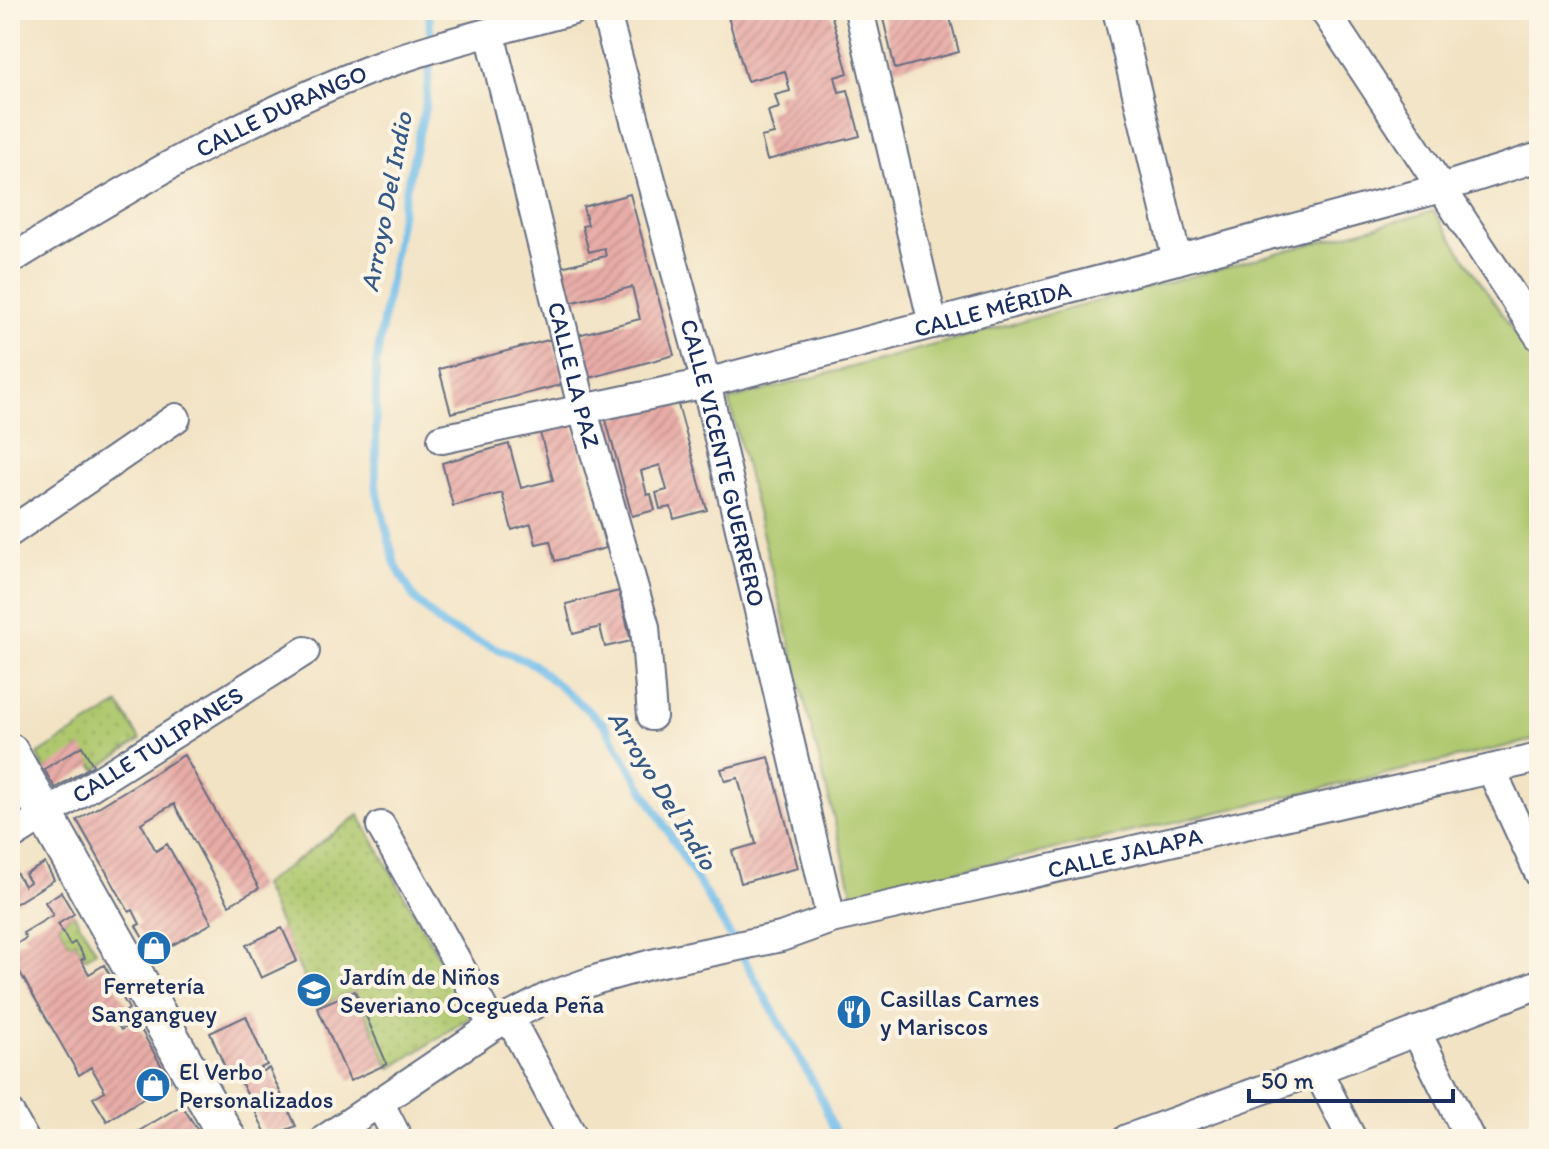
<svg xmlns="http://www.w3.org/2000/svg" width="1549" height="1149" viewBox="0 0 1549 1149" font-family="Itim,sans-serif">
<defs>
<pattern id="grass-dots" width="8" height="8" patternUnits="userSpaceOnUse" patternTransform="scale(2)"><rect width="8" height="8" fill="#afc86e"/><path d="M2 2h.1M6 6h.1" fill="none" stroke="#96ac62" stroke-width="1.8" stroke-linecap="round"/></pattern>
<pattern id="building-hatch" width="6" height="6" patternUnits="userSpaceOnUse" patternTransform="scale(2)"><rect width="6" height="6" fill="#e8aca7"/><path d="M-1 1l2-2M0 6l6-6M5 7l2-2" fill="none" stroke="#c69492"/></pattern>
</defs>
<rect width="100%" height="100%" fill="#fcf5e5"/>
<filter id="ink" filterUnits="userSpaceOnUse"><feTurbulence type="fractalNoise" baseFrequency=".0125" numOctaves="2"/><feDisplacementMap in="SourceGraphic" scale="16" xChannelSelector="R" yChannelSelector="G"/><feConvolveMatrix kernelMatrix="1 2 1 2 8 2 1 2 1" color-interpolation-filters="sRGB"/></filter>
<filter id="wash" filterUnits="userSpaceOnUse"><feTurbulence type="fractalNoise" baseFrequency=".006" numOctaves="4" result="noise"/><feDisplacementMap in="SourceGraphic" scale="32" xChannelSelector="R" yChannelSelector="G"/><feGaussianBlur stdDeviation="1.8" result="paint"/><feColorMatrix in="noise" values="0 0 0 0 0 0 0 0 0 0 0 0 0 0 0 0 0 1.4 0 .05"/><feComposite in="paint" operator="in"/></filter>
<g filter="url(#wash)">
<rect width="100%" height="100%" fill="#f2e3c5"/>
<!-- grass -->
<path fill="url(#grass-dots)" stroke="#657c66" stroke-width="2" d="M119 704 140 740 96 770 93 765 44 769 37 755Z
M359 815 472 1016 390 1069 355 991 317 1007 262 885Z
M74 914 96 951 85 958 75 942 70 945 58 924Z"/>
<!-- green -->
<path fill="#afc86e" stroke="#657c66" stroke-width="2" d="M1434 211 1539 370V739L853 895 729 400Z"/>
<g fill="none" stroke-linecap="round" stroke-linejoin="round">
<!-- stream -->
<path stroke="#71bdeb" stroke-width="8" d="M429 10 431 55 426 103 403 203 376 364V487L395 564 414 598 443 626 533 664 604 724 733 940
M740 952 818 1091 838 1139"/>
</g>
<g id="blocks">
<!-- building -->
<path fill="url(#building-hatch)" d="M726 10H830L848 73 835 77 839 92 848 90 860 136 767 160 761 137 774 134 768 111 779 108 775 95 790 91 785 71 747 81Z
M881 10H920L922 16 948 10 959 52 895 69Z
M630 194 674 355 586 379 574 336 640 319 632 287 566 304 557 268 606 256 604 248 589 252 582 226 588 225 583 207Z
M552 339 564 384 451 413 439 369Z
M677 401 707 510 674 519 671 507 660 509 656 493 667 490 660 465 641 471 647 495 651 494 655 510 632 516 606 420Z
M573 424 606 548 555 561 550 541 536 544 531 524 512 530 502 493 453 506 442 463 509 444 521 488 553 480 540 433Z
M619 591 631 641 605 647 600 627 573 634 566 604Z
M82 746 93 765 55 788 44 769Z
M184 755 259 888 229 905 174 804 141 823 156 851 167 844 212 923 153 956 136 926 140 924 133 910 129 912 77 820Z
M769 757 798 868 741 883 732 851 756 844 738 778 725 781 721 769Z
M10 862 24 886 30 882 25 874 45 863 54 880 10 907Z
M61 892 74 914 58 924 70 945 75 942 85 958 81 960 89 974 104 965 129 1009 114 1019 121 1030 136 1021 170 1081 107 1121 93 1098 105 1091 91 1067 79 1075 10 955V948L26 938 23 933 53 915 45 902Z
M282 928 297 961 261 978 246 945Z
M355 991 387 1064 350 1081 317 1007Z
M246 1016 267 1065 231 1081 210 1033Z
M269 1068 296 1126 268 1138 241 1082Z
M182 1105 203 1139H137L134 1134Z"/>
</g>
</g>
<g filter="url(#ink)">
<use href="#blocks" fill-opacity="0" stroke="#666e82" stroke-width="2"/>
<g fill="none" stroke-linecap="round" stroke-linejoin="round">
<defs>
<g id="minor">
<path id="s1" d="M605 10 706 383 831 919"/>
<path d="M859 10 933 324"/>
<path d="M1117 10 1177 260"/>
<path d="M1324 10 1539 336"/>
<path id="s2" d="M490 33 583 411 645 627 652 716"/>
<path id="s3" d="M10 260C126 189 242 119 369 70 435 44 505 29 573 10"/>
<path id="s4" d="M442 439 706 383 1177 260 1441 188 1539 157"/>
<path d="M10 532 176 418"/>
<path d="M1491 769 1539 873"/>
<path d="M381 826 493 1026"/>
<path id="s5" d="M10 837 305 651"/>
<path d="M509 1017 574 1139"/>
<path d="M1416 1031 1470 1139"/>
<path d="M1317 1070 1352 1139"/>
<path d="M380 1104 398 1139"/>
<path d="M10 1114 24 1139"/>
<path id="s6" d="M325 1139 493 1026 548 997 598 979 652 964 781 937 831 919 1539 758"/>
<path d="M1127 1139 1317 1070 1539 984"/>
</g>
<path id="tertiary" d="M10 752 228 1139"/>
</defs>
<!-- minor casing -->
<use href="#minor" stroke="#666e82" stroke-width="32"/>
<!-- tertiary casing -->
<use href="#tertiary" stroke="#666e82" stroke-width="40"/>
<!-- minor -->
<use href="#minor" stroke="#fff" stroke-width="28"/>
<!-- tertiary -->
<use href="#tertiary" stroke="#fff" stroke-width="36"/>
</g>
</g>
<!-- icons -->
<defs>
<symbol id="shop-disc" viewBox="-11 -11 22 22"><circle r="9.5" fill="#1f6fb2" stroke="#fcf5e5"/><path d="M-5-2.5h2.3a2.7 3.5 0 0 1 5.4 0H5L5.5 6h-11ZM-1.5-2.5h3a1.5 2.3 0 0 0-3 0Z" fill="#fff"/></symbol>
<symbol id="school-disc" viewBox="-11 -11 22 22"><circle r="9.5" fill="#1f6fb2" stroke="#fcf5e5"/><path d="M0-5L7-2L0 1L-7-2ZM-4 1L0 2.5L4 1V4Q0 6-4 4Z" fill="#fff"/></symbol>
<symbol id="restaurant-disc" viewBox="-11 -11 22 22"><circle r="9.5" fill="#1f6fb2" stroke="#fcf5e5"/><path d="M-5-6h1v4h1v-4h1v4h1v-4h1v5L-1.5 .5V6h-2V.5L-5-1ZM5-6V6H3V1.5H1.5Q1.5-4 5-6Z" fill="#fff"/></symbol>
</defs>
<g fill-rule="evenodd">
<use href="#shop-disc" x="134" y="928" width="40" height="40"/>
<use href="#school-disc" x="294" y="970" width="40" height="40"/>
<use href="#restaurant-disc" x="834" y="992" width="40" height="40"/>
<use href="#shop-disc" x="133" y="1065" width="40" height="40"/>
</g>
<g text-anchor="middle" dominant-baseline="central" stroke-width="8" stroke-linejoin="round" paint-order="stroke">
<!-- street labels -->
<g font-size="24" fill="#1b2f5e" stroke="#fcf5e5">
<text stroke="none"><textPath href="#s3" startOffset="310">CALLE DURANGO</textPath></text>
<text stroke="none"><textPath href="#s4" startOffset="566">CALLE MÉRIDA</textPath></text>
<text stroke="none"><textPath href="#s2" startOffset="352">CALLE LA PAZ</textPath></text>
<text stroke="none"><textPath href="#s1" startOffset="468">CALLE VICENTE GUERRERO</textPath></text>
<text stroke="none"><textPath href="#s5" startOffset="174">CALLE TULIPANES</textPath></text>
<text stroke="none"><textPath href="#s6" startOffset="860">CALLE JALAPA</textPath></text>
</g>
<!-- poi labels -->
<g font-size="24" fill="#1b2f5e" stroke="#fcf5e5" text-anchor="start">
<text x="340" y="976">Jardín de Niños<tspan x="340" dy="28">Severiano Ocegueda Peña</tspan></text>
<text x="154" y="985" text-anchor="middle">Ferretería<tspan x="154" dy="28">Sanganguey</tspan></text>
<text x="880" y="998">Casillas Carnes<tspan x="880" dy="28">y Mariscos</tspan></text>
<text x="179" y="1071">El Verbo<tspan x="179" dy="28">Personalizados</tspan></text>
</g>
<!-- water labels -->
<g font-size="26" font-style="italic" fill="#355a88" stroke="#fcf5e5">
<text transform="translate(386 202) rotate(-79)">Arroyo Del Indio</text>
<text transform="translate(663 790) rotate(58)">Arroyo Del Indio</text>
</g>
</g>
<!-- margin -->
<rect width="1549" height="1149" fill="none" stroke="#fcf5e5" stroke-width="40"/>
<!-- scale -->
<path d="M1249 1089v12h204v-12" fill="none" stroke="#1b2f5e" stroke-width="4"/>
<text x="1261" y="1089" font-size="24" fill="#1b2f5e" stroke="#fcf5e5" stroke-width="6" paint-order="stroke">50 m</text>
</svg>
